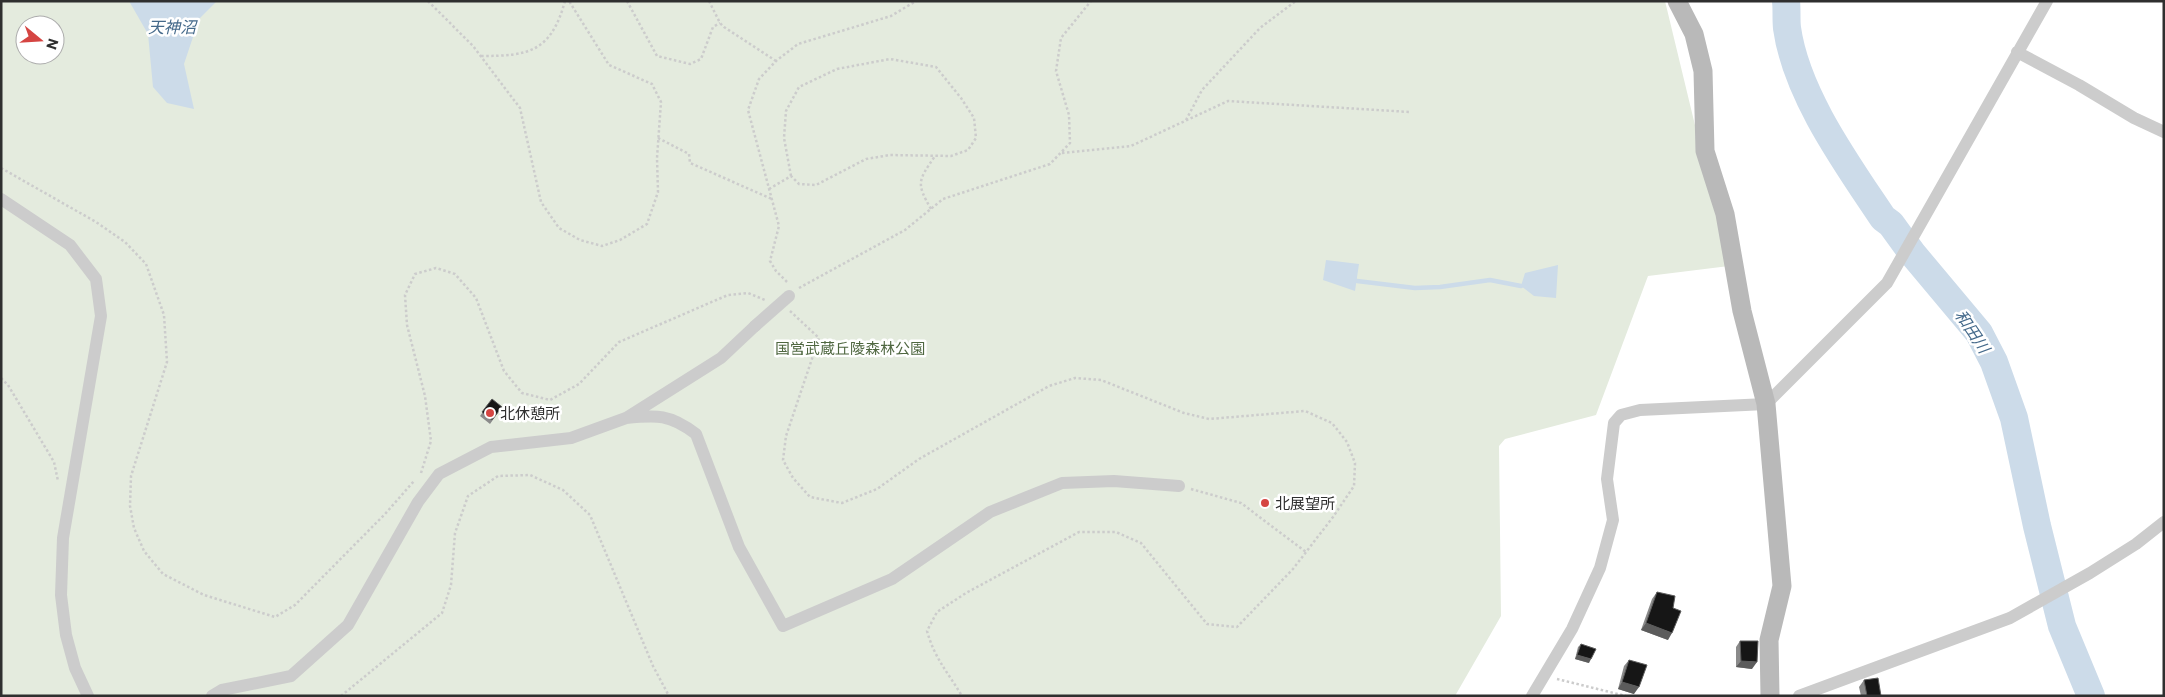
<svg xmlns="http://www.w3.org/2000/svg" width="2165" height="697" viewBox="0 0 2165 697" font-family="Commissioner,'Noto Sans JP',sans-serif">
<rect width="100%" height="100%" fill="#fff"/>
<!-- green -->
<path fill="#e4ebde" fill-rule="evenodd" d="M1 1H1665L1729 266 1648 276 1596 415 1505 439 1499 446 1501 616 1455 696H1ZM25 25H55V55H25Z"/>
<!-- water -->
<path fill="#ccdbe9" d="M129 1H217L199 19 184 64 194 109 167 103 153 87 148 34Z
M1326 260 1359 264 1355 291 1323 280Z
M1558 265 1556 298 1534 296 1521 286 1525 273Z"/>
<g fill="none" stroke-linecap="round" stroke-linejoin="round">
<!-- stream -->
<path stroke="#ccdbe9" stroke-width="4.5" d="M1357 281 1415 288 1440 287 1490 280 1521 286"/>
<!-- river -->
<path stroke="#ccdbe9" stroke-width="28" d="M1786 1C1787 10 1786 19 1787 28 1796 94 1847 164 1883 218L1891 224 1912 253 1979 333 1994 362 2014 418 2037 526 2062 626 2091 696"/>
<!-- path -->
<path stroke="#ccc" stroke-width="2.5" stroke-dasharray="2.5 2.5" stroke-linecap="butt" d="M428 1 473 46 520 108 541 202 559 228 580 240 602 246 620 240 647 224 658 192 657 158 661 102 652 84 609 65 569 1
M627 1 657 56 690 64 701 59 713 27 720 23
M709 1 720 23 724 27 776 61
M481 56C529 56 551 52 565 1
M1186 120 1202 90 1260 28 1296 1
M658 138 689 154 690 163 772 199
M1062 153 1131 146 1228 101 1410 112
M1 168 96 222 125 242 146 264 164 315 167 362 131 476 130 506 134 528 144 551 163 574 204 595 275 617 295 605 385 514 414 481
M769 189 791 176 799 184 816 185 866 159 890 155 951 156 968 150 976 138 974 118 961 98 936 67 890 59 837 69 799 87 786 111 784 138 791 176
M931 209C916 183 918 181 935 156
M787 282 776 271 770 261 779 226 748 110 759 79 776 61 798 44 891 16 916 1
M799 288 905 230 943 199 1050 164 1070 143 1069 115 1056 71 1061 38 1091 1
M790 311 819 338 786 436 783 460 793 478 810 497 842 503 877 489 919 459 1049 386 1075 378 1101 380 1184 413 1209 419 1305 411 1332 423 1347 442 1355 463 1354 486 1333 517 1293 569 1237 627 1207 624 1141 543 1116 532H1079L966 593 937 612 927 631C935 659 947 671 962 696
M1 378 8 385 54 462 58 481
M421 473 431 441 425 396 407 325 405 295 415 274 436 268 455 274 476 298 504 371 522 393 550 400 579 384 619 342 728 295 748 293 765 300
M1191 489 1241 503 1306 552
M1557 679 1626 696
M341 696 442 613 451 585 455 533 468 496 498 476 530 475 563 490 590 515 653 666 669 696"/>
<!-- street -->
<path stroke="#ccc" stroke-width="12" d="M2017 52 2079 85 2134 118 2164 132
M1 199 70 245 96 279 101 316 63 538 61 595 66 635 75 668 88 696
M626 418C657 415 670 414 696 434L739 547 783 626 892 579 990 512 1062 483 1114 481 1179 486
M212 696 222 690 291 676 348 625 418 502 439 474 491 447 571 438 626 418 721 358 755 326
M1532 696 1572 629 1600 568 1613 520 1607 479 1614 423 1621 415 1640 410 1766 404 1887 283 2047 1
M1799 696 2010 618 2090 573 2136 544 2164 522"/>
<!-- secondary -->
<path stroke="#b9b9b9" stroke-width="19" d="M1677 1 1694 34 1703 71 1705 151 1725 214 1742 311 1766 404 1782 586 1769 640 1770 696"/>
<!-- street-bridge -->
<path stroke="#ccc" stroke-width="12" d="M755 326 789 296"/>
</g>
<!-- wall -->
<path fill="#8a8a8a" d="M492 399 502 407 490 424 480 416Z
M1657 592 1668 640 1641 630 1652 599Z
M1740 641 1752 669 1736 667V647Z
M1581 644 1589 663 1575 659 1578 647Z
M1629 660 1634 694 1618 689 1624 666Z
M1864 680 1881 696H1861L1859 687Z"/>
<!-- shaded-wall -->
<path fill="#5c5c5c" d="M1646 623 1672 633 1668 640 1641 630Z
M1577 655 1591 659 1589 663 1575 659Z
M1741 661 1757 662 1752 669 1736 667Z
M1622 682 1639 687 1634 694 1618 689Z"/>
<!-- building -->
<path fill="#161616" stroke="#5c5c5c" d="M492 399 502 407 492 420 482 412Z
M1657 592 1675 596 1673 608 1681 611 1672 633 1646 623Z
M1740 641H1758L1757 662 1741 661Z
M1581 644 1596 649 1591 659 1577 655Z
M1629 660 1647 665 1639 687 1622 682Z
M1878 678 1881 696H1867L1864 680Z"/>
<!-- markers -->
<g fill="#d54542" stroke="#fff" stroke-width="2">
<circle cx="490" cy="413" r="5"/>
<circle cx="1265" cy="503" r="5"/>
</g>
<g text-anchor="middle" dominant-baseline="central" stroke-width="5" stroke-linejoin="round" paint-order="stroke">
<!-- park labels -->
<g font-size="15" fill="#4f6740" stroke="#fff">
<text x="850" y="348">国営武蔵丘陵森林公園</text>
</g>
<!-- poi labels -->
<g font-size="15" fill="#2f2f2f" stroke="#fff" text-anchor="start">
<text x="500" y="413">北休憩所</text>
<text x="1275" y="503">北展望所</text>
</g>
<!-- water labels -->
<g font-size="16" font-style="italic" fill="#44698a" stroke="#fff">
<text x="172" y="26">天神沼</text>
<text transform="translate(1973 331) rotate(56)">和田川</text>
</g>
</g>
<!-- border -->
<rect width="2165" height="697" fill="none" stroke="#2f2f2f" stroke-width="5"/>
<!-- north arrow -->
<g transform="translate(40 40) rotate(108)"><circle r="24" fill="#ffffff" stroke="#acacac"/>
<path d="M0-4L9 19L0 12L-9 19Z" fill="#d54542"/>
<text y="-8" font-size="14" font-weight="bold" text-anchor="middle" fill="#2f2f2f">N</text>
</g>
</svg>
